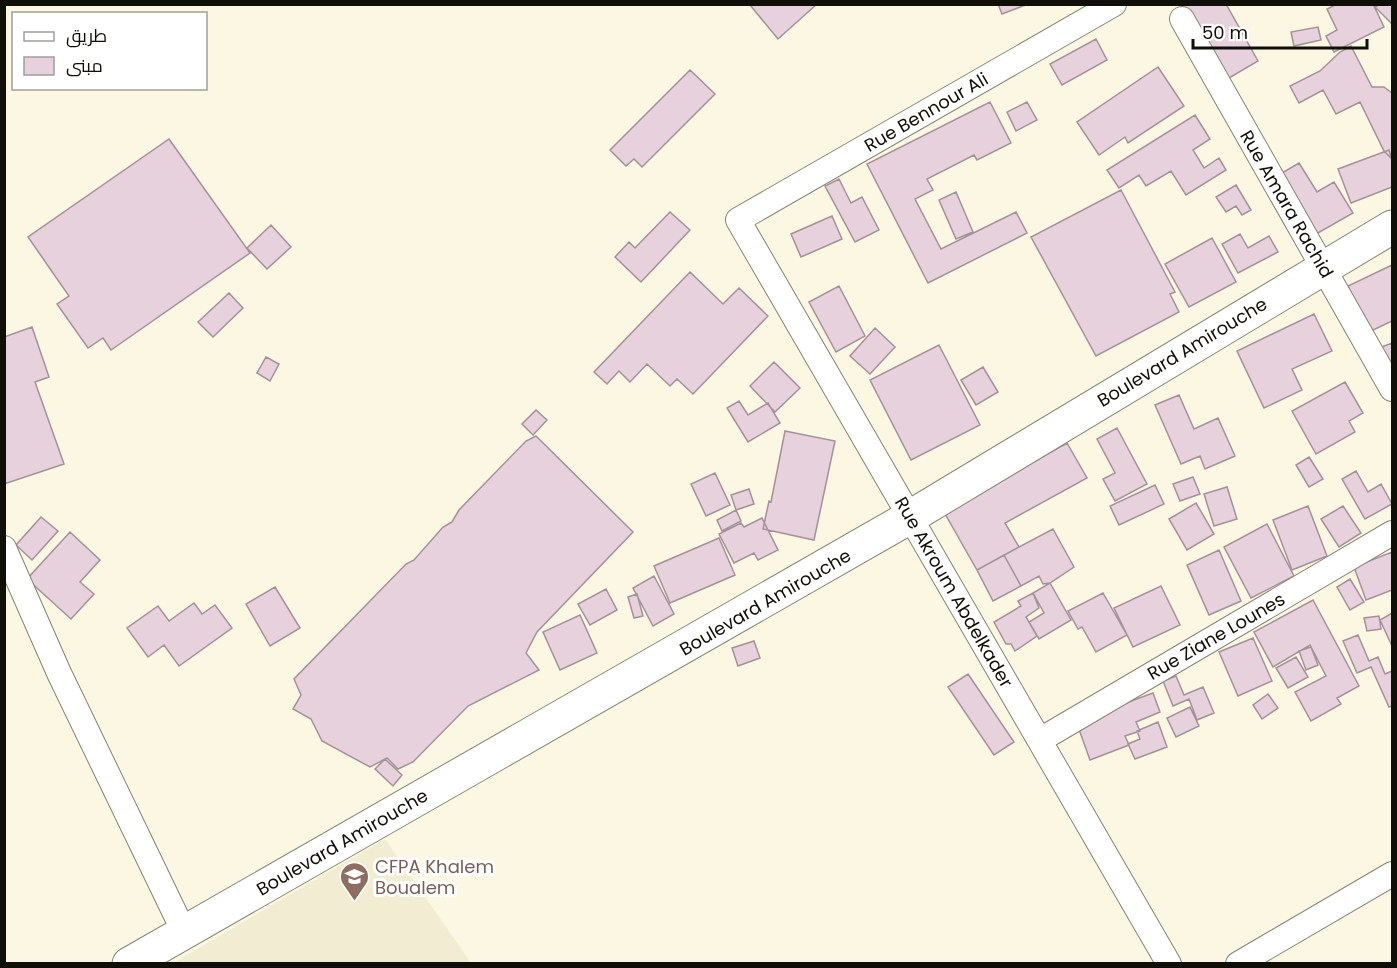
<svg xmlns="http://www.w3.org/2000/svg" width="1397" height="968" viewBox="0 0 1397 968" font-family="Poppins,Cairo,sans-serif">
<rect width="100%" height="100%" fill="#fbf7e3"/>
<!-- built -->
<path fill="#f2edd2" d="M385 839 471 963H173Z"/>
<!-- building -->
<path fill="#e6d1dc" stroke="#a4919a" stroke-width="1.5" d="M817 4 778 39 750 5 751 4Z
M998 4H1028L1002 14Z
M1181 4H1226L1258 61 1224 81Z
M1337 4H1373L1384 27 1334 52 1326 36 1337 30 1327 9Z
M1380 4H1392V24L1375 7Z
M1318 27 1321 40 1294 46 1291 32Z
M1096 39 1107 60 1062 85 1050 64Z
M1351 46 1372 87H1384L1392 93V159L1384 151 1360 102 1336 114 1323 90 1299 103 1290 86 1320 71 1340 52Z
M1158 67 1184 106 1128 143 1125 137 1099 155 1077 122Z
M690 70 715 94 642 167 634 159 626 166 610 150Z
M990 102 1011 143 977 160 974 155 927 179 933 190 915 199 941 249 1016 212 1027 233 928 283 867 164Z
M1027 102 1037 120 1016 131 1007 112Z
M1195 115 1210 139 1193 150 1204 168 1219 158 1226 170 1186 195 1171 171 1146 186 1139 175 1119 188 1107 170Z
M169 139 250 253 111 350 103 338 88 348 57 304 69 296 28 237Z
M1389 150 1392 160V187L1351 203 1338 169Z
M1299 163 1317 192 1334 182 1353 213 1311 237 1275 177Z
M839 179 851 203 862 197 879 230 855 242 825 186Z
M1236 185 1251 210 1242 215 1236 206 1226 212 1216 197Z
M1121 190 1175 292 1170 294 1179 312 1096 356 1031 237Z
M956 192 973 232 956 239 939 200Z
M670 212 690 230 641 282 615 257 629 242 635 248Z
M832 216 842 239 801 257 791 234Z
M271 225 291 247 267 269 247 248Z
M1240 234 1248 248 1269 236 1278 252 1238 273 1222 244Z
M1212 238 1236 282 1189 307 1165 264Z
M1392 265V321L1369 332 1348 286Z
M690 272 723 304 739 288 768 316 693 394 677 379 670 386 647 364 630 382 619 371 607 384 594 372Z
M839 286 865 336 836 352 809 302Z
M229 293 243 308 213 337 198 322Z
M1314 314 1332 351 1292 369 1302 390 1264 408 1237 351Z
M32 327 49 377 35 382 64 464 4 484V337Z
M875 328 895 347 870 374 850 356Z
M1392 343V382L1379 348Z
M939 345 980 425 911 460 870 380Z
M266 357 279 364 270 381 257 373Z
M774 362 800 388 775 412 750 386Z
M983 367 998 392 976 405 961 380Z
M1345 382 1363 413 1349 421 1355 432 1316 454 1292 411Z
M1179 395 1194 429 1218 418 1235 456 1205 469 1200 456 1181 464 1155 405Z
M739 401 748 415 768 403 780 423 748 442 727 408Z
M536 410 547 420 533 435 522 424Z
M1117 428 1147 484 1115 501 1103 479 1115 473 1097 439Z
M785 431 835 441 814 540 763 529 769 501 771 502Z
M536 436 633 532 537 632 526 653 539 670 468 706 413 762 398 769 387 758 370 767 322 741 311 719 293 709 301 695 294 679 406 564 414 560 443 527 452 522 459 510 526 441Z
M1067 443 1087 478 1005 523 1019 547 977 570 944 512Z
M1309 457 1323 479 1309 487 1296 465Z
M1356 471 1368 492 1381 484 1392 504 1365 519 1342 479Z
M715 473 730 505 706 516 691 484Z
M1193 477 1200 494 1180 501 1173 484Z
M1155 485 1164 504 1119 525 1110 506Z
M1227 487 1237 519 1214 526 1204 494Z
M749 489 754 504 736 510 731 495Z
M1196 503 1214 534 1187 550 1169 519Z
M1308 506 1327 556 1292 570 1273 520Z
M1343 506 1361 533 1339 547 1321 519Z
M736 510 741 521 722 531 717 520Z
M41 517 58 531 32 560 16 545Z
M762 518 778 550 758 560 754 553 734 563 719 534 741 523 744 527Z
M1267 524 1294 576 1251 598 1224 547Z
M1053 529 1074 567 1050 583 1043 584 1039 576 1021 586 1004 555Z
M70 532 100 560 80 582 94 594 71 619 27 579Z
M719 538 735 575 670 603 654 566Z
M1219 550 1241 601 1209 615 1187 565Z
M1392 552V590L1366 600 1354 567Z
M1004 555 1021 586 993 601 977 570Z
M654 576 674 614 653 626 633 588Z
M1350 579 1364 602 1350 610 1337 587Z
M1050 583 1071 620 1039 639 1029 622 1044 613 1033 593Z
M1161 586 1180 625 1133 647 1114 608Z
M275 587 300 628 270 646 246 604Z
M606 589 617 610 590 625 578 604Z
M1033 593 1039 608 1026 617 1037 636 1015 651 1011 644H1006L994 622 1021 606 1018 601Z
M1103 593 1127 635 1096 652 1082 627 1078 629 1068 611Z
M637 594 643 616 634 618 628 597Z
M1313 600 1359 686 1337 698 1341 704 1311 721 1295 692 1326 676 1310 645 1273 667 1254 632Z
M194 603 202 614 215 605 232 628 179 666 164 645 148 657 127 628 158 606 169 621Z
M1392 613V646L1380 620Z
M580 615 597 653 560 670 543 632Z
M1379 616 1381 629 1367 631 1364 618Z
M1358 635 1369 661 1378 657 1385 674 1392 671V706L1389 707 1371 667 1357 673 1343 641Z
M1253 638 1272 681 1238 696 1219 652Z
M754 641 760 658 738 666 732 648Z
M1311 647 1318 665 1306 670 1299 651Z
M1296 657 1308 677 1288 688 1276 668Z
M968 674 1014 742 994 755 948 687Z
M1176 676 1184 695 1203 687 1214 713 1197 720 1189 699 1173 706 1163 681Z
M1153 693 1160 712 1136 722 1140 731 1125 736 1129 745 1090 760 1076 721Z
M1268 694 1278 708 1262 719 1253 705Z
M1190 707 1199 726 1176 737 1167 718Z
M1158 722 1167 747 1135 759 1128 744 1140 739 1137 731Z
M385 759 402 775 393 786 375 769Z"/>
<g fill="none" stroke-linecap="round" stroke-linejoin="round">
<defs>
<path id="minor" d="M1114 4 738 220 1169 964
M1182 19 1392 389
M4 548 59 673 184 932
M1040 740 1392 533
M1238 964 1392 874"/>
<path id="primary" d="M129 964 910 517 1392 227"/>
</defs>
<!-- minor casing -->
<use href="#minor" stroke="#878472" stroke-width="26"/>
<!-- primary casing -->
<use href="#primary" stroke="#878472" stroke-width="35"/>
<!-- minor -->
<use href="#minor" stroke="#fff" stroke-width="24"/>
<!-- primary -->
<use href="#primary" stroke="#fff" stroke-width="33"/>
</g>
<!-- icons -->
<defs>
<symbol id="university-pin" viewBox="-11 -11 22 30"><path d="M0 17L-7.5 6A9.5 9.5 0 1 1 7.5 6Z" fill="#8d6e63" stroke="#fff"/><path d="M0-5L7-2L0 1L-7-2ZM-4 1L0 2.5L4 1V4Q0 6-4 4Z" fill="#fff"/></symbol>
</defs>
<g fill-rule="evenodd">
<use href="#university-pin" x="338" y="860" width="33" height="45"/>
</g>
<g text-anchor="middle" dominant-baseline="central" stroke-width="6" stroke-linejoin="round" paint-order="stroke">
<!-- street labels -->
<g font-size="18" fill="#0f0e07" stroke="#fff">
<text transform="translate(926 112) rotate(-30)">Rue Bennour Ali</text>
<text transform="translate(1287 204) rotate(60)">Rue Amara Rachid</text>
<text transform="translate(1182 352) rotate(-31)">Boulevard Amirouche</text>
<text transform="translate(954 592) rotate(60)">Rue Akroum Abdelkader</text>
<text transform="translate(765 602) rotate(-30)">Boulevard Amirouche</text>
<text transform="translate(1216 636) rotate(-30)">Rue Ziane Lounes</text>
<text transform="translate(342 842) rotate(-30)">Boulevard Amirouche</text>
</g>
<!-- education labels -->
<g font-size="18" fill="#785e54" stroke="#fff" text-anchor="start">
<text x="375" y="866">CFPA Khalem<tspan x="375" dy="21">Boualem</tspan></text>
</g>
</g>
<!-- border -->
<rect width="1397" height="968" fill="none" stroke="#0f0e07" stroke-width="12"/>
<!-- legend -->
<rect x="12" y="12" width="195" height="78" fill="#ffffff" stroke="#9f9f9c" stroke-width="1.5"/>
<rect x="24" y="32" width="30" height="9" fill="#ffffff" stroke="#9f9f9c" stroke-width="1.5"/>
<text x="66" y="42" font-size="18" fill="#0f0e07">طريق</text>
<rect x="24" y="57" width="30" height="18" fill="#e6d1dc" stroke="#9f9f9c" stroke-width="1.5"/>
<text x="66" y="72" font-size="18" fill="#0f0e07">مبنى</text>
<!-- scale -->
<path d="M1193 39v9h174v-9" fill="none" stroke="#0f0e07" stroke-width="3"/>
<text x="1202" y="39" font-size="18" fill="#0f0e07" stroke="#ffffff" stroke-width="4.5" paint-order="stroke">50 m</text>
</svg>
